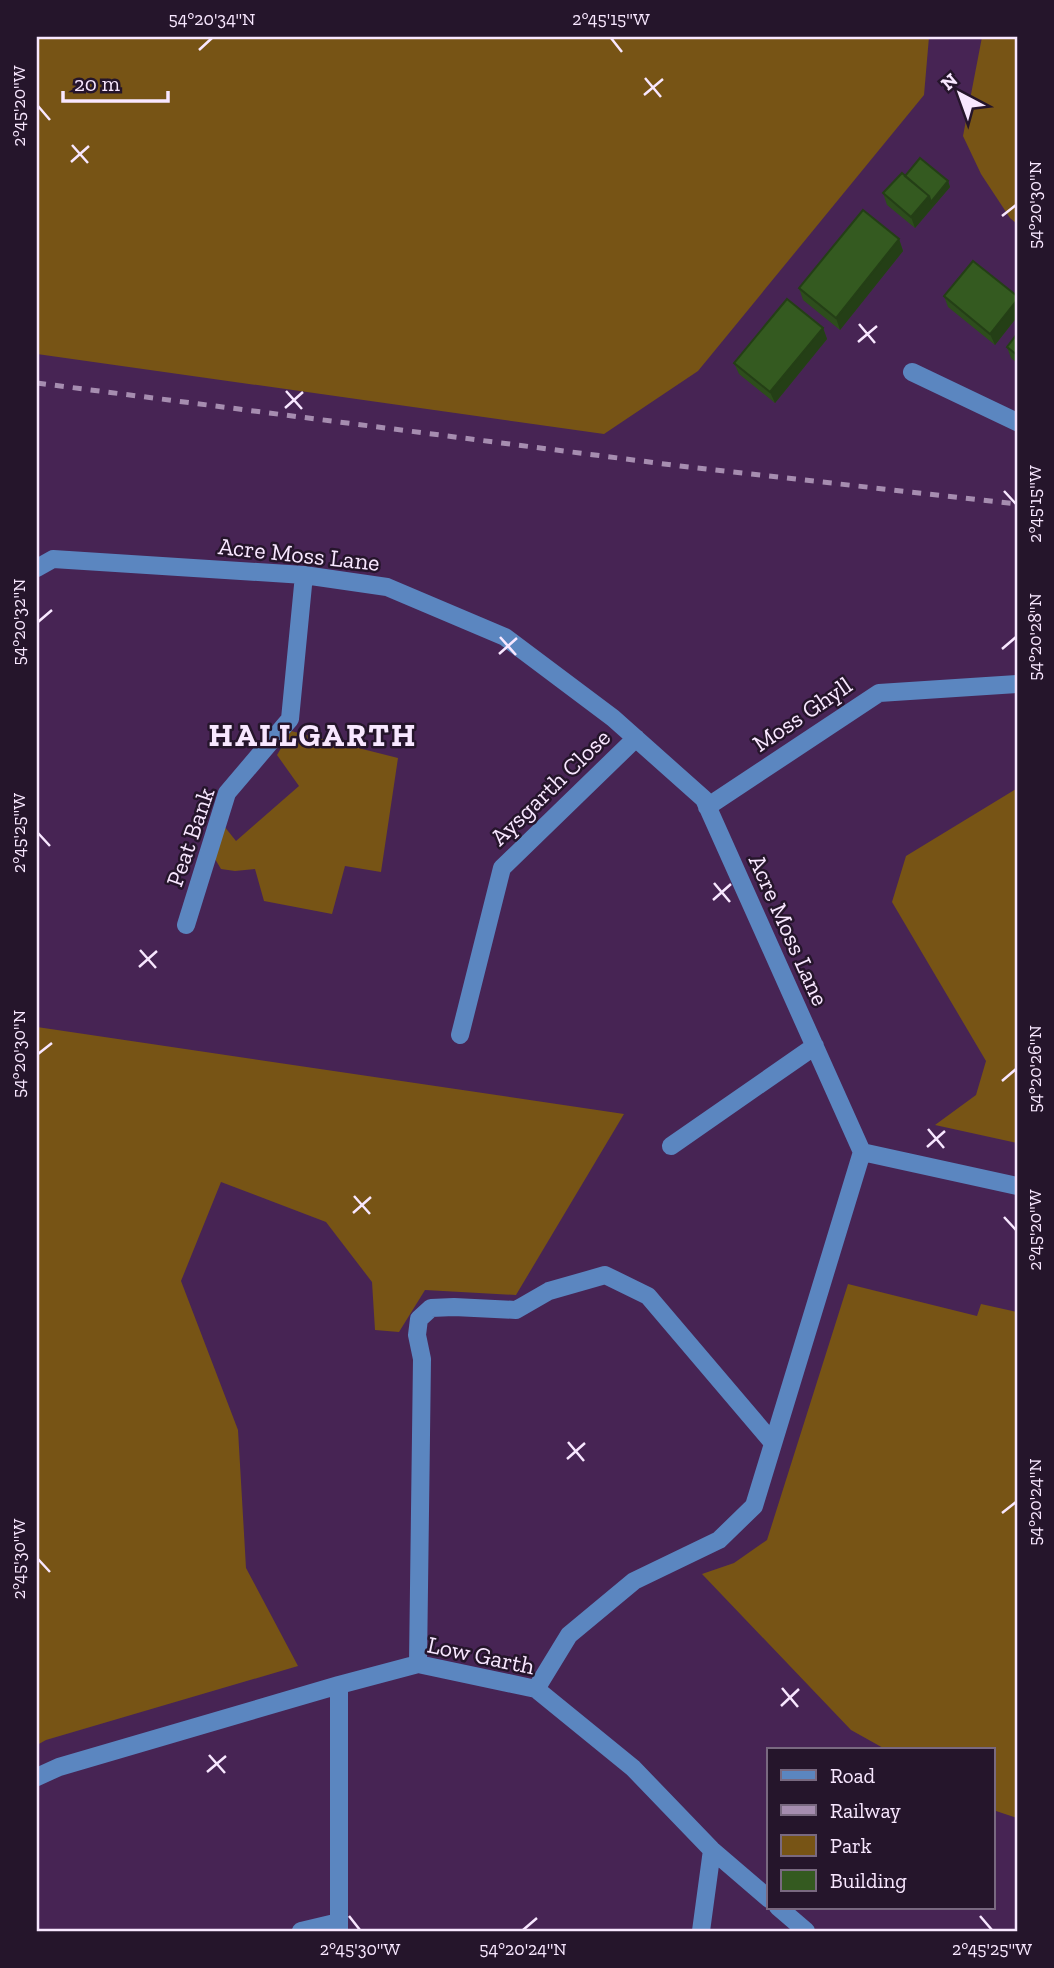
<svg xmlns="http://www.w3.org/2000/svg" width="1054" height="1968" viewBox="0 0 1054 1968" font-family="'Zilla Slab',serif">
<rect width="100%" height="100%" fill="#472454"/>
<!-- green -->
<path fill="#775415" d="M37 37H929L924 95 698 371 604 434 37 354Z
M982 37H1017V224L1010 218 981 174 963 136Z
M291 731 398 758 381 872 345 866 332 914 264 901 255 869 235 871 221 869 215 859 224 826 236 841 299 786 277 755Z
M1016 789H1017V1143L935 1125 976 1095 986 1061 892 902 906 856Z
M37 1027 624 1114 516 1295 425 1290 399 1332 375 1330 372 1282 326 1222 221 1182 181 1281 238 1430 246 1568 298 1666 46 1740 37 1745Z
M848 1284 977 1316 981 1304 1017 1312V1818L993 1810V1749H885L851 1730 702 1574 734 1563 767 1540Z"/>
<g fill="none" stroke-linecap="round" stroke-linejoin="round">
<!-- minor -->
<path stroke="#5b86c0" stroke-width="18" d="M912 372 1017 422
M37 568 53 559 304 575 387 587 505 637 613 718 704 799 862 1152 754 1506 719 1540 634 1581 569 1635 536 1689
M707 807 879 693 1017 684
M186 925 227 793 290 719 304 575
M460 1035 502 868 636 738
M671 1146 815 1046
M862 1152 1017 1186
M418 1664 422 1359 417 1335 419 1319 431 1308 454 1307 516 1310 549 1291 605 1275 648 1296 773 1443
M37 1777 59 1767 339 1685 418 1664 536 1689 633 1768 712 1850 769 1899
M778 1907 806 1931
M301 1931 339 1922
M339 1931V1685
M701 1931 712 1850"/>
<!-- rail -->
<path stroke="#a68db0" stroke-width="5" stroke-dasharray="9 9" stroke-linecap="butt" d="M37 383 680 466 1017 504"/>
</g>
<!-- wall -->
<path fill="#2d4d1c" d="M905 176 948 181 950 187 915 228 887 205 883 193Z
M899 239 903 251 840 330 803 300 799 288Z
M944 296H1017V317L995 345 948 307Z
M823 328 827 339 775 403 739 374 734 363Z
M1017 334V363L1011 358 1007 347Z"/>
<!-- shaded-wall -->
<path fill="#243f16" d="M948 181 950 187 915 228 911 217 929 196Z
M899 239 903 251 840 330 836 318Z
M1017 300V317L995 345 990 334Z
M823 328 827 339 775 403 770 392Z"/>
<!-- building -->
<path fill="#345a20" stroke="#243f16" stroke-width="2" d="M920 158 948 181 931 202 929 196 905 176Z
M902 173 929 196 911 217 883 193Z
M863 210 899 239 836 318 799 288Z
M973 261 1017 296V300L990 334 944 296Z
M787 299 823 328 770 392 734 363Z
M1017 334V355L1007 347Z"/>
<!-- ticks -->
<path fill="none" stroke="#f8e7ff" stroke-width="2.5" d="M611 38 622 52M199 50 212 38M645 78 661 97M644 95 663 79M38 106 50 120M72 145 88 163M71 162 89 146M1002 216 1016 205M859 324 875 343M858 342 877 326M286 391 302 409M285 408 303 392M1004 491 1016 504M38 622 52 610M500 637 516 655M1002 649 1016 637M499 654 517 638M38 833 50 846M714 883 730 902M713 900 731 884M140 950 156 968M139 967 157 951M38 1054 52 1043M1002 1081 1016 1069M928 1129 944 1148M927 1147 945 1131M354 1196 370 1214M353 1213 371 1197M1004 1217 1016 1230M568 1442 584 1461M567 1459 585 1443M1002 1513 1016 1502M38 1559 50 1572M782 1688 798 1707M781 1706 799 1689M209 1755 225 1773M207 1772 226 1756M349 1916 360 1930M980 1916 992 1930M523 1930 537 1918"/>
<g text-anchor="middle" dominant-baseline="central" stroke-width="5" stroke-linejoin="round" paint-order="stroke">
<!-- street labels -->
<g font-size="24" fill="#f8e7ff" stroke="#25152b">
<text transform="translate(299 554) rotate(6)">Acre Moss Lane</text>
<text transform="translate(802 714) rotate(-34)">Moss Ghyll</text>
<text transform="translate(550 787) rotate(-44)">Aysgarth Close</text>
<text transform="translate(190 837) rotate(-71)">Peat Bank</text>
<text transform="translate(789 930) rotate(66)">Acre Moss Lane</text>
<text transform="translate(481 1655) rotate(12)">Low Garth</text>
</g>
<!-- district labels -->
<g font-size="32" font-weight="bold" letter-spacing="2" fill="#f8e7ff" stroke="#25152b">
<text x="313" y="735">HALLGARTH</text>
</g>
</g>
<!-- border -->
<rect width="1054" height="1968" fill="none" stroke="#25152b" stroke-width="77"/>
<!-- legend -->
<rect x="767" y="1748" width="228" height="161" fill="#25152b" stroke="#796980" stroke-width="2"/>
<rect x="781" y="1770" width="35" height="10" fill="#5b86c0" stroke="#796980" stroke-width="2"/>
<text x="830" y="1783" font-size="21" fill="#f8e7ff">Road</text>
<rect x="781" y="1805" width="35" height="10" fill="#a68db0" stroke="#796980" stroke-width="2"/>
<text x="830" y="1818" font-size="21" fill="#f8e7ff">Railway</text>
<rect x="781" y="1835" width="35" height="21" fill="#775415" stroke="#796980" stroke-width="2"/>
<text x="830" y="1853" font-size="21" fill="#f8e7ff">Park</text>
<rect x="781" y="1870" width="35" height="21" fill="#345a20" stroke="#796980" stroke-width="2"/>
<text x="830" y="1888" font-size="21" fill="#f8e7ff">Building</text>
<!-- north arrow -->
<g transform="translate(960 94) rotate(319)" stroke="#25152b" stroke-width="5" paint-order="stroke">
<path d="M0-5L12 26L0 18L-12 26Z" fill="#f8e7ff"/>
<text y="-10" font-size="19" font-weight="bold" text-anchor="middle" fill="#f8e7ff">N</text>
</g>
<!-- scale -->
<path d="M63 91v10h105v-10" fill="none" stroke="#f8e7ff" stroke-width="3.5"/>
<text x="74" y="91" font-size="21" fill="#f8e7ff" stroke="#25152b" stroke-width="5" paint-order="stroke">20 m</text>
<rect x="38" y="38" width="978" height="1892" fill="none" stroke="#f8e7ff" stroke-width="2.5"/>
<g font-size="18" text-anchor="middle" fill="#f8e7ff">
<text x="212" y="25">54°20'34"N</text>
<text x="611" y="25">2°45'15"W</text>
<text transform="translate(19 106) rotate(-90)" y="6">2°45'20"W</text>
<text transform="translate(1035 205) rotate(-90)" y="6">54°20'30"N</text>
<text transform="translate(1035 504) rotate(-90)" y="6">2°45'15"W</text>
<text transform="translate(19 622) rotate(-90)" y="6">54°20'32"N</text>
<text transform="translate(1035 637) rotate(-90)" y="6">54°20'28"N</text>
<text transform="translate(19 833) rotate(-90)" y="6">2°45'25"W</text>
<text transform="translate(19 1054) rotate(-90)" y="6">54°20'30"N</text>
<text transform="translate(1035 1069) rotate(-90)" y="6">54°20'26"N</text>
<text transform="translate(1035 1230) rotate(-90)" y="6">2°45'20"W</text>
<text transform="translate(1035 1502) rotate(-90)" y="6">54°20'24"N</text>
<text transform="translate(19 1559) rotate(-90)" y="6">2°45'30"W</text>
<text x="360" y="1955">2°45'30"W</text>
<text x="523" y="1955">54°20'24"N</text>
<text x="992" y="1955">2°45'25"W</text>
</g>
</svg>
